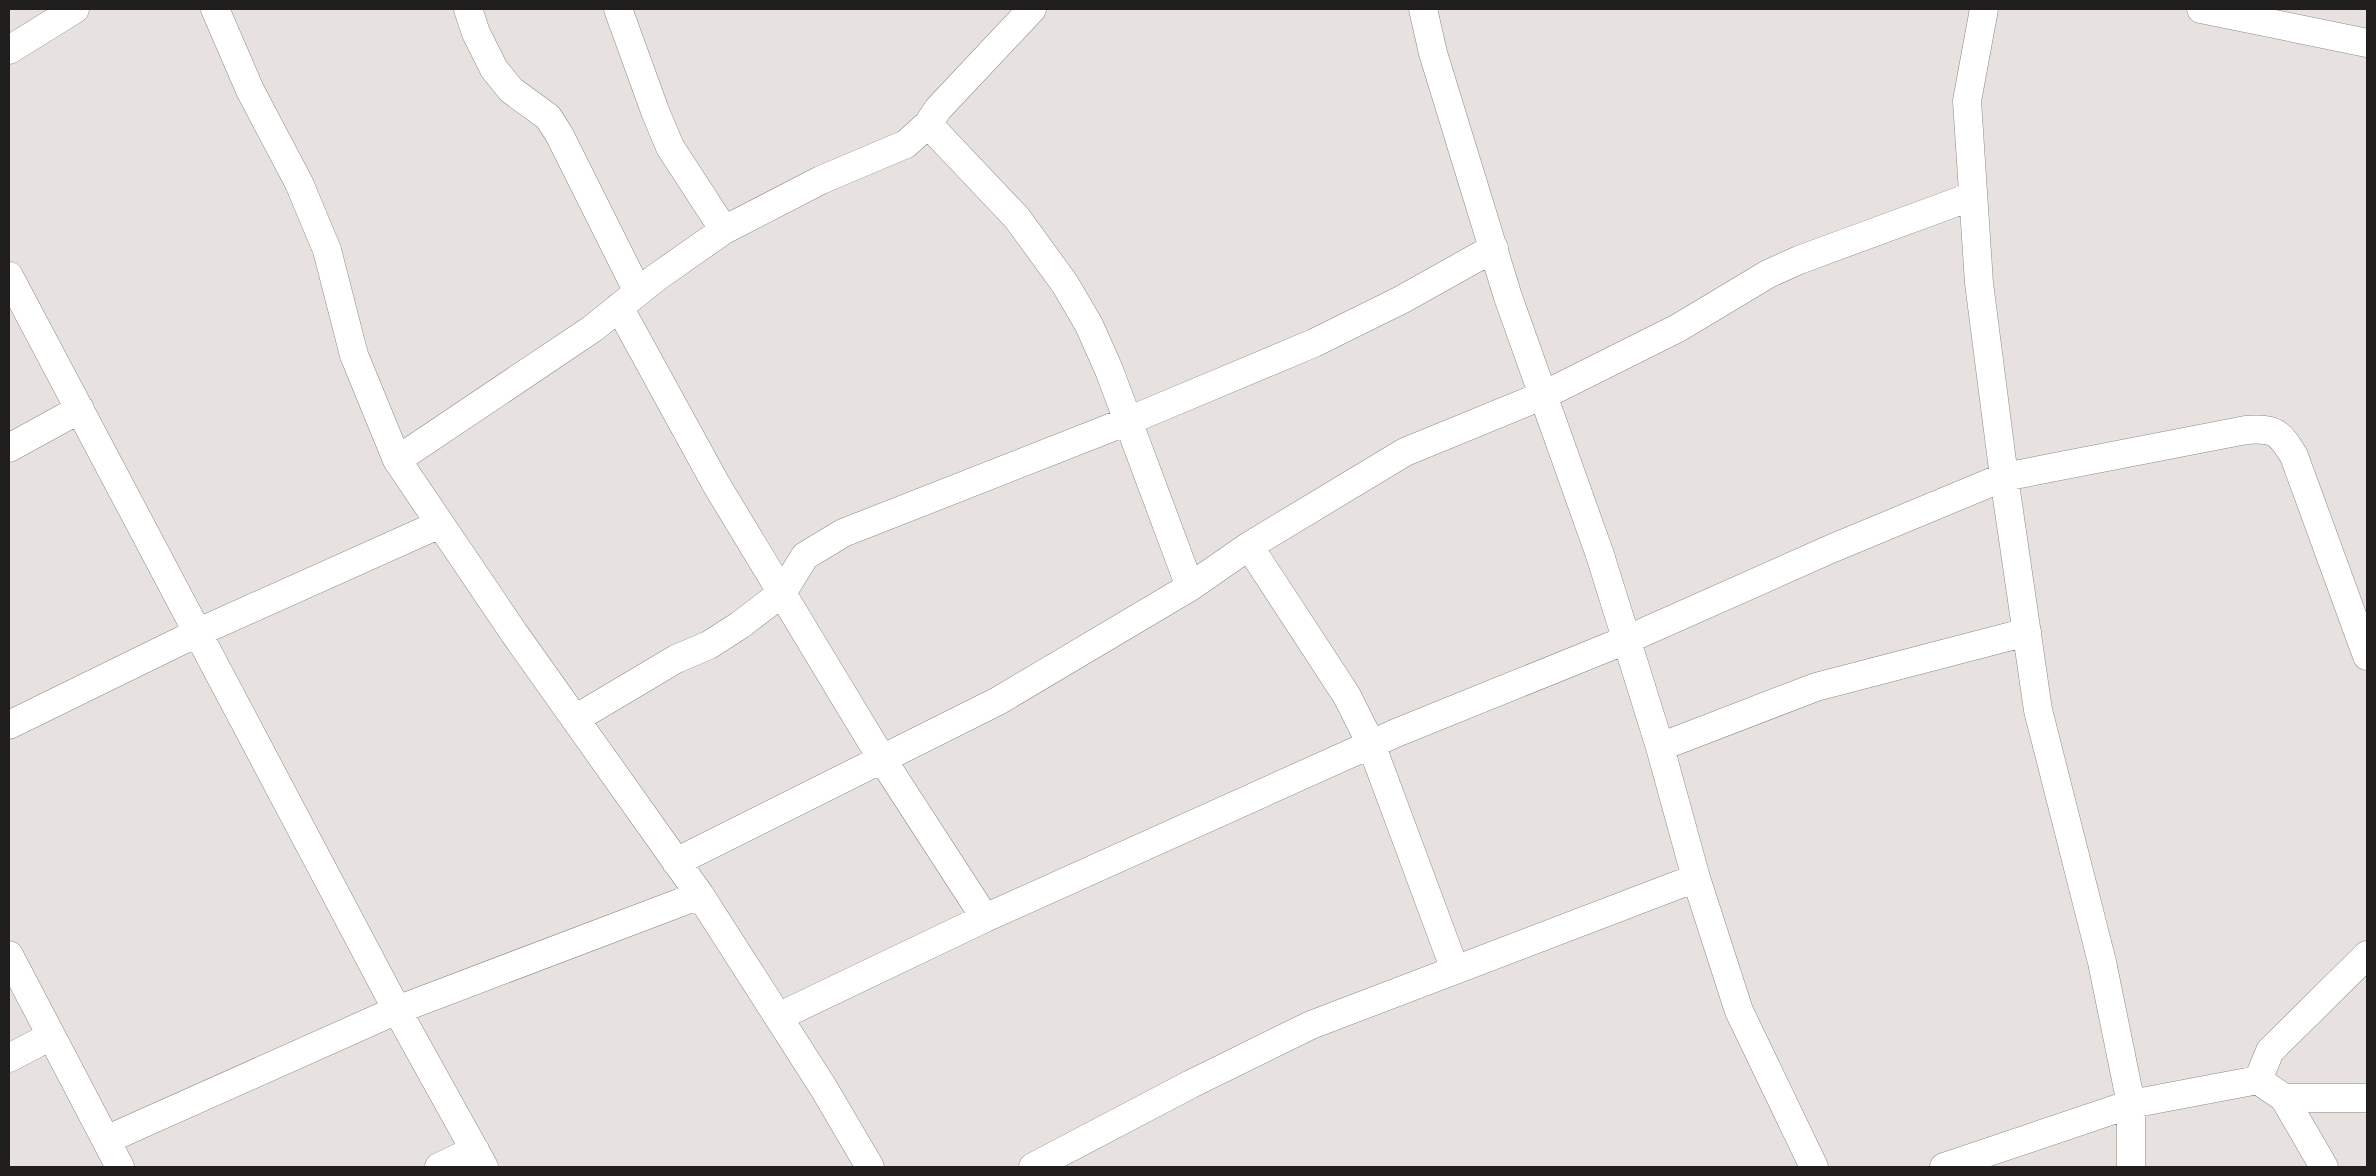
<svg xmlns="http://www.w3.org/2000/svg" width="2376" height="1176" viewBox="0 0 2376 1176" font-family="Ubuntu,sans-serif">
<rect width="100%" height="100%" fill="#e7e2df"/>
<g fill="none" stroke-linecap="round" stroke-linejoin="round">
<defs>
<path id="minor" d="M215 9 250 90 299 183 327 250 354 355 397 460 514 633 700 895 823 1087 870 1167
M468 9 476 33 494 69 511 90 548 117 559 134 638 292
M618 9 655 111 670 147 724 230
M1423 9 1433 53 1508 297 1600 555 1660 747 1696 878 1739 1011 1814 1167
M1984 9 1967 101 1979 283 2004 477 2038 710 2102 962 2131 1104V1167
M2201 9 2367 43
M9 50 75 9
M928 124 1017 218 1065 284 1089 325 1109 370 1190 587
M9 276 397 1010 484 1167
M619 307 716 484 882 759 985 918
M9 448 80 409
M397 460 592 329 657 277 724 230 821 180 906 144 928 124 938 109 1032 9
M1249 546 1347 696 1371 744 1455 970
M575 719 676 659 709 645 740 625 782 593 805 556 843 533 1128 421 1314 343 1401 300 1494 248
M9 725 199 632 440 524
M1660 747 1816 687 2027 632
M676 862 998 701 1190 587 1249 546 1405 452 1544 395 1678 328 1768 274 1799 260 1973 196
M9 955 120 1167
M778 1017 985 918 1396 733 1626 640 1833 548 2004 477 2246 430C2276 428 2279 432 2294 456L2367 656
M9 1058 51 1036
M2258 1080 2270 1051 2367 955
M2284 1098 2324 1167
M106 1140 397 1010 700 895
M439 1167 475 1150
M1033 1167 1191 1084 1311 1025 1696 878
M1944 1167 2131 1104 2258 1080 2284 1098H2367"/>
</defs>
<!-- minor casing -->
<use href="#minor" stroke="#8e8986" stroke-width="29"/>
<!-- minor -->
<use href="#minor" stroke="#fff" stroke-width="28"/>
</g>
<!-- border -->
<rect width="2376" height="1176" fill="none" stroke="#1f1e1c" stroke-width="20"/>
</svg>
